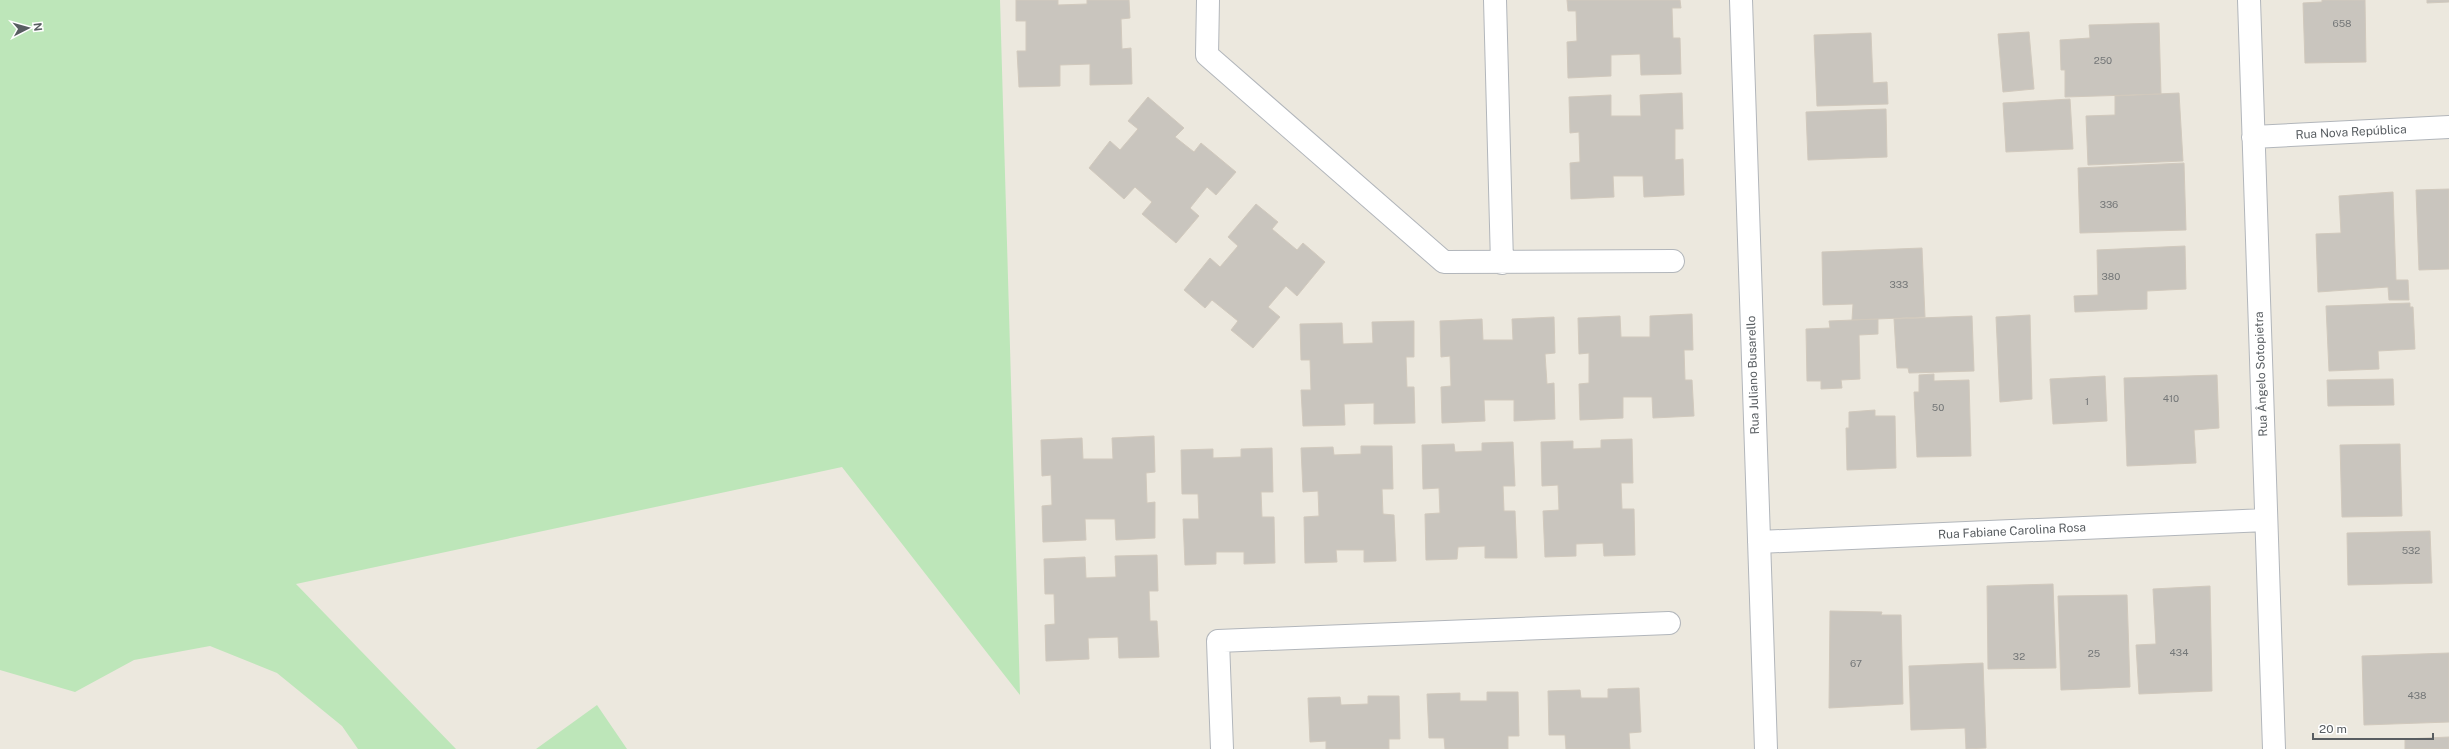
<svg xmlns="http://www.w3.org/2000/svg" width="2449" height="749" viewBox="0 0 2449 749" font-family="'Public Sans',sans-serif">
<rect width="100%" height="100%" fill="#ece8de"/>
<!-- green -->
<path fill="#bde6b9" d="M0 0H1000L1020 695 842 467 296 584 456 749H358L342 726 277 673 210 646 134 660 75 692 0 670Z
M597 705 627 749H536Z"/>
<!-- building -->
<path fill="#c9c5be" stroke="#d1c9bd" d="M1016 0H1058V5L1087 4V0H1129L1130 18 1121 19 1122 49 1131 48 1132 84 1090 85V64L1060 65V86L1019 87 1017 51H1026V21H1016Z
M1567 0H1680L1681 8H1672L1673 38H1680L1681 74 1641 75 1640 54 1611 55V76L1568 78 1567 42 1577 41 1576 11H1568Z
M2322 0H2365L2366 62 2305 63 2303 3 2322 2Z
M2427 0H2449V2L2427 3Z
M2159 23 2161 94 2065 97V70H2061L2060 40 2090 38 2089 25Z
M2029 32 2034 89 2003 92 1998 34Z
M1871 33 1873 83 1887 82 1888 104 1817 106 1814 35Z
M1682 93 1683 129H1675V160L1683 159 1684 195 1644 197 1643 176H1613L1614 197 1571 199 1570 163 1580 162 1579 132 1570 133 1569 97 1611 95V116H1641L1640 95Z
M2179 93 2183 161 2088 165 2086 116 2115 115V96Z
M1148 97 1184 128 1175 137 1194 152 1201 143 1236 172 1216 195 1207 187 1190 208 1199 216 1176 243 1142 214 1152 202 1135 187 1124 199 1089 168 1110 141 1120 150 1138 129 1128 121Z
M2070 99 2073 149 2006 152 2003 103Z
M1886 109 1887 157 1808 160 1806 112Z
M2184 163 2186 230 2080 233 2078 168Z
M2449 189V269L2419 270 2416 190Z
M2393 192 2396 280H2408L2409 300H2389L2388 287 2318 292 2316 234 2341 233 2339 196Z
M1256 204 1278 222 1272 229 1297 250 1303 243 1325 262 1297 296 1286 286 1268 307 1280 317 1253 348 1231 330 1238 321 1212 300 1205 308 1184 290 1210 258 1220 267 1238 246 1228 237Z
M2185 246 2186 289 2147 291V309L2075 312 2074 296 2098 295 2097 250Z
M1922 248 1925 317 1852 320 1853 304 1823 305 1822 252Z
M2410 303V307H2413L2415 349 2378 351 2379 369 2329 371 2326 306Z
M1692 314 1693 350H1684L1685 380H1692L1694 416 1653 418 1652 397H1623V418L1580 420 1579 384 1589 383V353L1579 354 1578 318 1620 316 1621 337H1650V316Z
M2030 315 2032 399 2000 402 1996 317Z
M1972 316 1974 371 1909 373 1908 368H1897L1894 319Z
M1554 317 1555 353 1545 354 1547 384 1554 383 1555 419 1514 421V400H1484L1485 421 1442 423 1441 387 1451 386 1450 356 1441 357 1440 321 1482 319 1483 340H1513L1512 319Z
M1878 319V334L1859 335 1860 379 1841 380 1842 388 1821 389V381H1807L1806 329 1830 328 1829 321Z
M1414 321V357H1406L1407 387H1414L1415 423 1374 424V403L1344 404 1345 425 1303 426 1301 390H1311L1310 360H1301L1300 324 1342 323 1343 344 1373 343 1372 322Z
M1934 374V381L1969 380 1971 456 1917 457 1914 392H1919V375Z
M2217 375 2219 428 2194 430 2196 463 2127 466 2124 378Z
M2105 376 2107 421 2053 424 2050 379Z
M2393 379 2394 405 2328 406 2327 380Z
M1875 410V416H1895L1896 468 1847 470 1846 428H1849V412Z
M1154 436 1155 472 1146 473 1147 503 1155 502V538L1116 540 1115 519H1085L1086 540 1043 542 1042 506 1052 505 1051 475 1042 476 1041 440 1082 438 1083 459H1113L1112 438Z
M1632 439 1633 483H1621L1622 509H1634L1635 555 1604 556 1603 543 1576 544V556L1545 557 1543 511 1559 510 1558 485 1542 486 1541 442 1573 441V449L1601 448V440Z
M1513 442 1515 486H1503L1504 511H1515L1517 558H1485V546L1458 547 1457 559 1426 560 1425 514 1440 513 1439 488 1423 489 1422 445 1454 444 1455 452 1482 451V443Z
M2400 444 2402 516 2342 517 2340 445Z
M1361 446H1392L1393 489H1382L1383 514 1394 515 1396 561 1364 562V550H1336L1337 562 1305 563 1304 517 1319 516 1318 491 1303 492 1301 448 1333 447 1334 455 1361 454Z
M1272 448 1273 492H1261L1262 517H1274L1275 563 1244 564V552H1216V564L1185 565 1183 519H1199L1198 494H1182L1181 450 1213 449V458L1241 457V449Z
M2430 531 2432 583 2348 585 2347 533Z
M1157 555 1158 591H1149L1150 621H1157L1159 657 1119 658 1118 637 1088 638 1089 659 1046 661 1045 625 1055 624 1054 594H1045L1044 559 1085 557 1086 578 1116 577 1115 556Z
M2053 584 2056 668 1988 669 1987 586Z
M2210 586 2212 691 2139 694 2136 645 2156 644 2153 589Z
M2127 595 2130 687 2061 690 2058 596Z
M1830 611 1882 612 1881 615H1901L1903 704 1829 708Z
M2449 653V722L2364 725 2362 656Z
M1983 663 1986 748 1966 749 1965 728 1911 730 1909 666Z
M1639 688 1641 732 1629 733 1630 749H1566L1565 735H1549L1548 691 1580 690 1581 698H1608V689Z
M1487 692H1518L1519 736H1508V749H1445L1444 738H1429L1427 694 1460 693V701H1487Z
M1368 696H1399L1400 739H1389V749H1326V741L1310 742 1308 698 1340 697 1341 705 1368 704Z
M2449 737V749H2405V739Z"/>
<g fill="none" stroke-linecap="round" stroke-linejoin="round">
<defs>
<path id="minor" d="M1208 0 1207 55 1444 262 1673 261
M1495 0 1502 263
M1741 0 1766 749
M2249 0 2274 749
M2253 137 2449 127
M1759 542 2266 520
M1222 749 1218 641 1669 623"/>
</defs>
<!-- minor casing -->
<use href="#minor" stroke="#b2b6bb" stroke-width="24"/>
<!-- minor -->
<use href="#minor" stroke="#fff" stroke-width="22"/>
</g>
<g text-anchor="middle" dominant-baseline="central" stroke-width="4" stroke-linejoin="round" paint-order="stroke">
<!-- number labels -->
<g font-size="10" fill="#747778">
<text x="2342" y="23">658</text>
<text x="2103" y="60">250</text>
<text x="2109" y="204">336</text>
<text x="2111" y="276">380</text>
<text x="1899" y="284">333</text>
<text x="2171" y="398">410</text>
<text x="2087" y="401">1</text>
<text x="1938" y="407">50</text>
<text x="2411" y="550">532</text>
<text x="2179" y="652">434</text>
<text x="2094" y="653">25</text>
<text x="2019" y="656">32</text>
<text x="1856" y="663">67</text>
<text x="2417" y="695">438</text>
</g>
<!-- street labels -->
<g font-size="12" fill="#585d61" stroke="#fff">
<text transform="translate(2351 132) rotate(-3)">Rua Nova República</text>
<text transform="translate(2261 374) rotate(-92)">Rua Ângelo Sotopietra</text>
<text transform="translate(1753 375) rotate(-92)">Rua Juliano Busarello</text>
<text transform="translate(2012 531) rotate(-3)">Rua Fabiane Carolina Rosa</text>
</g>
</g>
<!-- north arrow -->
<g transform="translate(28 28) rotate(84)" stroke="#ffffff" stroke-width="3" paint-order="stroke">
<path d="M0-3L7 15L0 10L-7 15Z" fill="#585d61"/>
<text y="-6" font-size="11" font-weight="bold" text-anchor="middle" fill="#585d61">N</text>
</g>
<!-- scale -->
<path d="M2313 733v6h120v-6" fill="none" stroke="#585d61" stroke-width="2"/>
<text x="2319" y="733" font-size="12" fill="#585d61" stroke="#ffffff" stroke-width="3" paint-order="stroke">20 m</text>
</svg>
